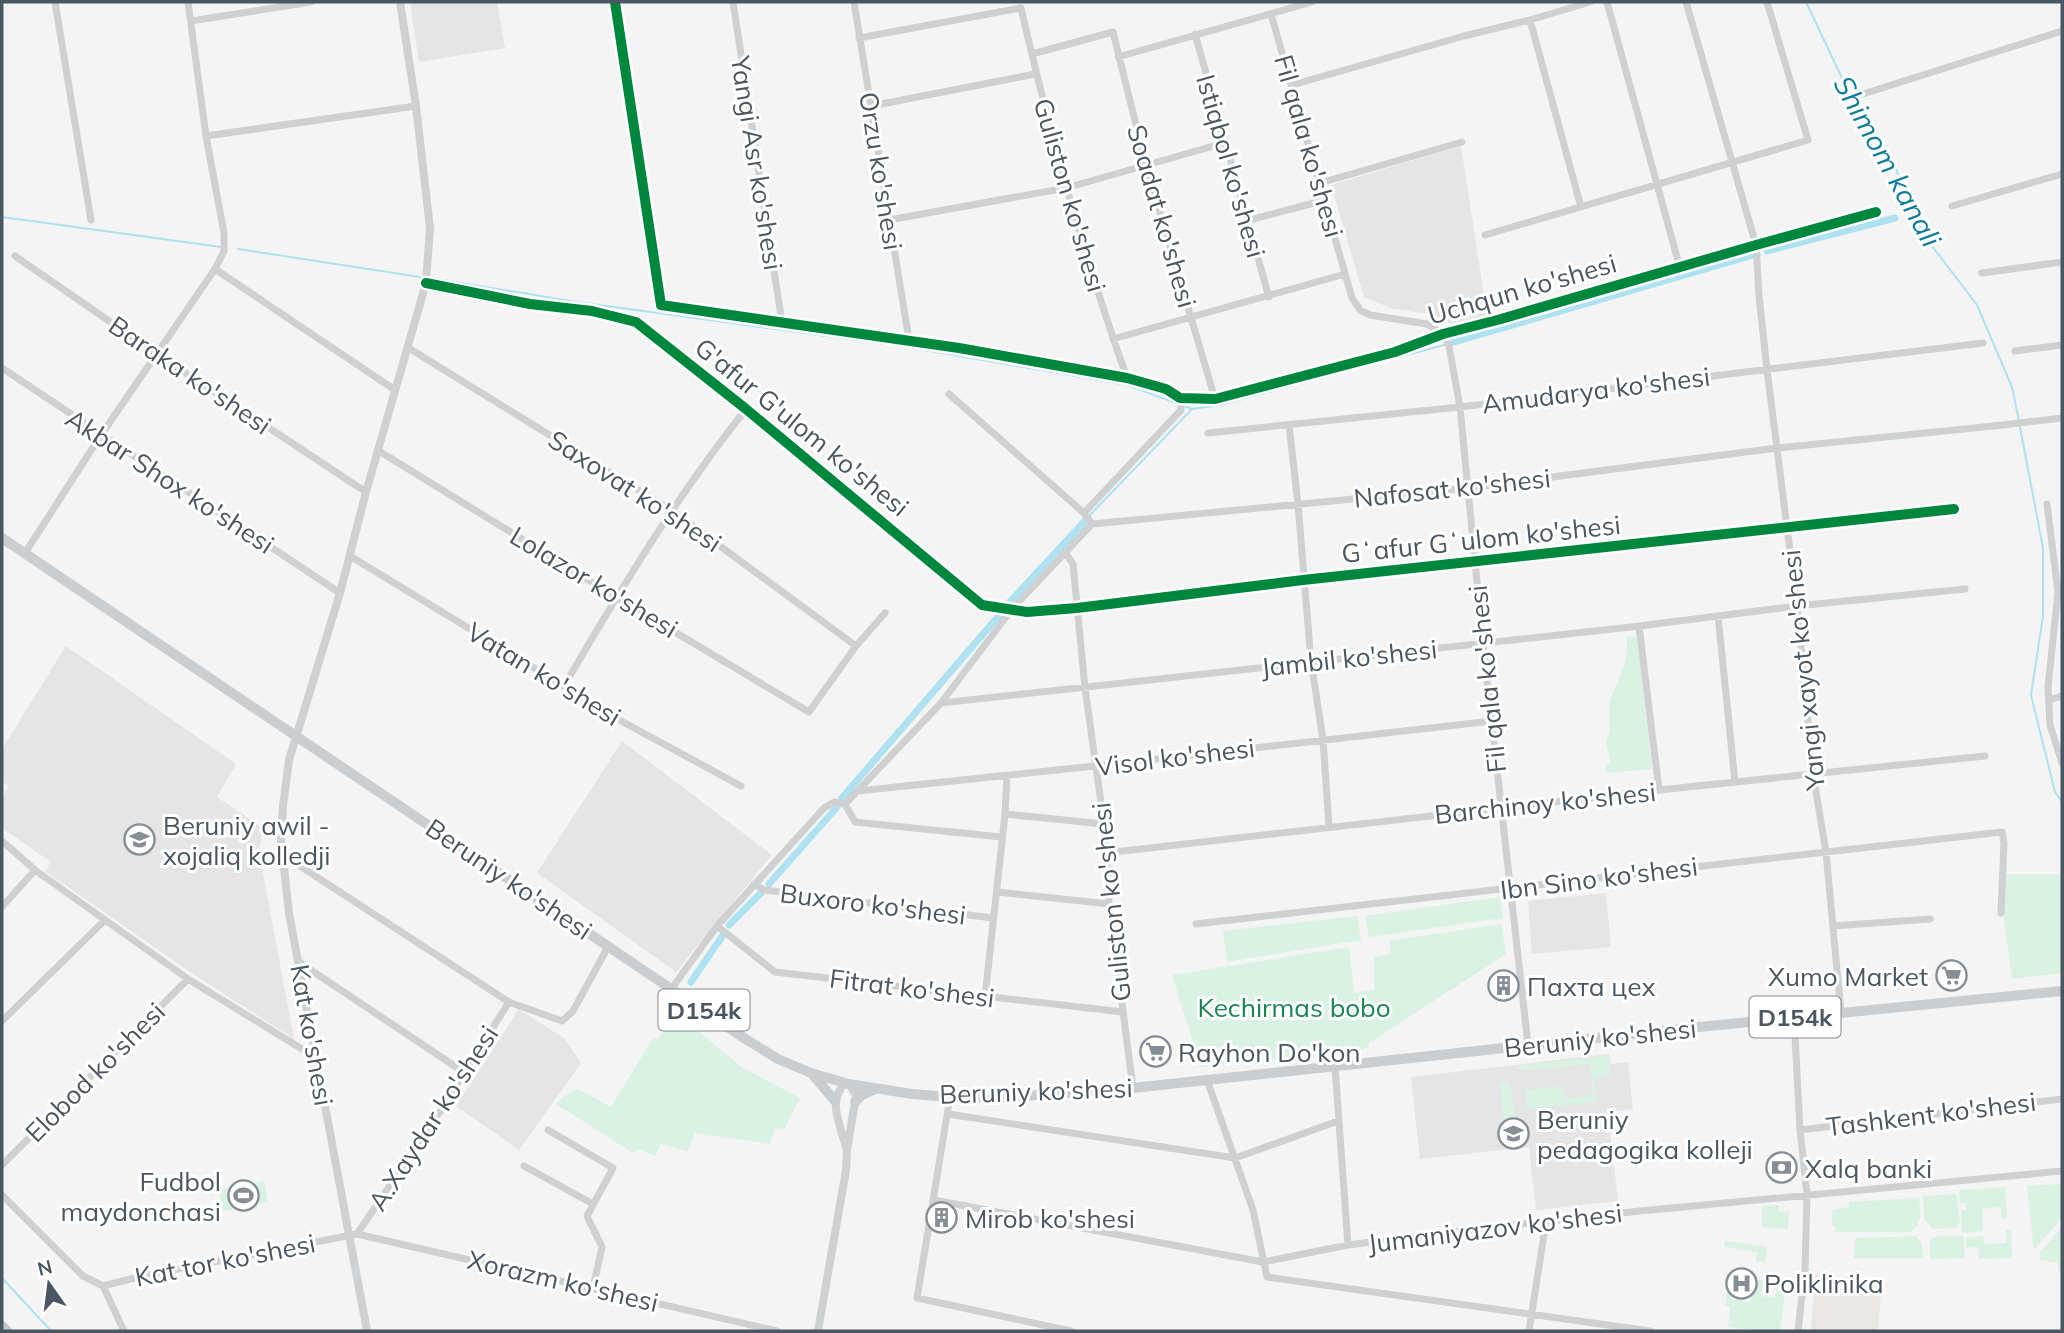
<svg xmlns="http://www.w3.org/2000/svg" width="2064" height="1333" viewBox="0 0 2064 1333" font-family="Mulish,sans-serif">
<rect width="100%" height="100%" fill="#f4f4f4"/>
<!-- commercial -->
<path fill="#e8e7e3" d="M1815 1275 1882 1280 1878 1331H1811Z"/>
<!-- education -->
<path fill="#e6e5e6" d="M410 2H497L505 48 419 62Z
M1461 146 1488 321 1460 328 1431 314 1393 309 1364 297 1331 185Z
M66 646 236 764 217 797 263 828 259 852 294 1039 187 970 45 871 51 862 2 828V797L9 786 2 782V749Z
M622 741 772 855 676 972 537 873Z
M1606 893 1611 947 1532 954 1528 901Z
M519 1009 565 1039 581 1063 519 1150 456 1106Z
M1609 1054 1611 1064 1628 1062 1633 1109 1608 1112 1618 1201 1536 1210 1529 1147 1420 1159 1411 1077Z"/>
<!-- green -->
<path fill="#d9f2e3" d="M1627 636 1637 637 1652 769 1606 773V766L1610 762 1606 742 1610 731 1609 711 1610 701 1624 665 1627 652Z
M2004 874H2062V973L2012 979 2004 921Z
M1500 897 1503 918 1369 937 1365 916Z
M1357 916 1361 940 1227 962 1223 931Z
M1501 924 1506 954 1369 1043V1048L1361 1049 1359 1051 1201 1067 1172 975 1349 947 1354 993 1374 990V957L1391 954 1389 941Z
M675 1012 743 1068 800 1098 784 1129 775 1128 770 1144 695 1133 688 1151 661 1144 655 1156 640 1150 633 1153 556 1104 563 1097 578 1089 611 1107 653 1038 658 1040Z
M1609 1056 1611 1076 1594 1078 1596 1102 1527 1109 1525 1090 1564 1086 1565 1099 1593 1096 1590 1064 1519 1071V1065Z
M1510 1082 1515 1123 1504 1124 1500 1083Z
M264 1181 268 1202 223 1211 219 1190Z
M2062 1184V1218L2034 1250 2027 1186Z
M2005 1187 2007 1218 2002 1219 2001 1207 1982 1209 1983 1231 1962 1233 1961 1210H1966V1203H1960L1959 1190Z
M1956 1194 1960 1220 1957 1228 1933 1229 1924 1219 1923 1196Z
M1919 1198C1920 1212 1924 1224 1910 1232H1835V1227L1832 1226V1211L1834 1209 1849 1207V1202Z
M1779 1205V1212L1789 1211 1788 1229 1762 1227V1206Z
M2062 1227V1272L2058 1270V1263L2040 1260V1252Z
M2006 1230H2011L2012 1258 1979 1259 1978 1247 1966 1248V1237L1983 1236 1984 1244 2007 1243Z
M1916 1236 1922 1244 1923 1258H1854L1855 1238Z
M1937 1236H1963L1965 1258 1930 1259V1240Z
M1725 1241 1767 1247 1765 1262 1756 1261 1757 1252 1724 1247Z
M1730 1273 1734 1274 1731 1299 1751 1302 1754 1279 1763 1280 1761 1296 1775 1298 1778 1278 1787 1279 1780 1331H1761L1728 1327 1730 1307 1725 1306Z"/>
<g fill="none" stroke-linecap="round" stroke-linejoin="round">
<!-- stream -->
<path stroke="#aee2f0" stroke-width="2" d="M1806 2 1842 78 1890 155 1923 234 1977 305 2012 387 2019 421
M2 217 221 247
M238 249 420 277
M432 278 577 302 907 347 1127 385 1176 403
M1184 406 1192 409 1220 405 1444 345
M2020 427 2043 548V616L2031 695 2055 792 2062 802
M1090 515 1191 410
M2 1278 51 1331"/>
<!-- canal -->
<path stroke="#aee2f0" stroke-width="7" d="M1767 251 1895 218
M1454 342 1757 254
M1007 605 1086 520
M842 798 1002 612
M769 884 838 806
M729 925 761 893
M691 982 723 935"/>
<!-- minor -->
<path stroke="#ced0d2" stroke-width="7" d="M55 2 91 220
M615 2 661 305 959 348 1127 378 1166 389 1180 398 1215 399 1395 352 1443 334 1501 319 1756 245 1876 212
M733 2 782 323
M854 2 909 340
M1607 2 1680 268
M1686 2 1756 245 1759 296 1767 370 1797 606 1813 774 1826 852 1841 1013
M1271 14 1352 298 1360 310 1370 315 1427 324 1443 334 1449 346 1460 407 1483 644 1528 1045
M1530 20 1581 207
M191 21 311 2
M1195 34 1269 297
M859 38 1021 8C1050 134 1084 257 1127 378
M1032 54 1113 32 1146 165 1215 399
M1118 57 1312 2
M1292 85 1464 36 1530 20 1590 2
M1863 94 2062 31
M871 106 1035 74
M206 136 416 106
M1320 183 1462 142
M1952 206 2062 174
M889 220 1066 188 1224 143
M1246 221 1325 200
M1485 235 1808 140 1767 2
M15 256 157 354 366 492
M215 269 395 390
M1982 273 2062 262
M426 283 530 304 592 311 636 322 746 409 982 605 1027 612 1077 608 1303 580 1954 509
M1113 339 1345 274
M407 347 671 510 856 646
M2015 351 2062 345
M2 368 340 593
M949 394 1084 513 1092 524
M1289 425 1298 504 1311 661 1323 740 1329 827
M1208 433 1460 407 1983 343
M379 451 616 597 809 712 856 646 885 613
M2047 504 2058 592 2048 687 2050 725 2062 763
M1084 513 1181 410 1180 398
M1092 524 1467 488 1777 448 2003 425 2062 418
M1065 552 1073 564 1085 688 1104 824 1109 904 1133 1088
M25 553 101 435 215 269 224 251V233L206 136 188 2
M350 556 623 722 741 786
M1718 616 1735 782
M1639 626 1659 790
M564 686C620 590 677 496 746 409
M2049 700 2062 696
M941 703 1639 626 1797 606 1965 589
M858 791 1095 766 1492 721
M845 804 855 822 1001 837
M1005 814 1104 824
M2 841 35 870 188 979 315 1057
M1106 853 1659 790 1985 756
M283 855 509 1002 562 1021 573 1011 609 945
M754 884 764 890 993 918
M997 892 1109 904
M2 907 35 870
M1196 924 2002 832 2004 843 2001 913
M717 926 775 972 1123 1012
M1833 926 1930 919
M299 962 465 1073
M672 988 717 926 824 808 834 802 845 804 941 703 1012 609 1092 524
M985 997 1005 814 1007 776
M1794 1017 1800 1130 1807 1194 1805 1271 1798 1331
M2 1021 105 920
M1335 1067 1348 1245
M1207 1080 1253 1210 1267 1277 1650 1331
M950 1097 917 1298 1071 1331
M948 1114 1235 1158 1338 1121
M548 1130 613 1168 587 1216 602 1247 593 1288
M1800 1130 2062 1099
M2 1165 188 979
M524 1166 593 1204
M2 1195 83 1276 103 1286
M934 1200 1263 1262 1348 1245 1468 1230 1640 1211 2062 1171
M357 1234 441 1110 509 1002
M103 1286 142 1276 357 1234 777 1331
M103 1286 124 1331
M1529 1331 1546 1222"/>
<!-- tertiary -->
<path stroke="#ced0d2" stroke-width="8" d="M846 1083C826 1099 841 1127 846 1147
M367 1331 289 913 281 841 283 806 289 760 340 593 366 492 426 283 430 228 416 106 400 2
M818 1331 846 1170 847 1150 855 1102 856 1095 849 1084"/>
<!-- primary -->
<path stroke="#caced1" stroke-width="10" d="M2 538 744 1038 778 1059 811 1073 849 1084 912 1094 950 1097 994 1098 1133 1088 1699 1027 2062 991
M813 1075 835 1101
M855 1102 862 1095 876 1089"/>
<!-- trunk -->
<path stroke="#c4c9cd" stroke-width="10" d="M2 1326 7 1331"/>
<defs>
<path id="cycleway" d="M615 2 661 305 959 348 1127 378 1166 389 1180 398 1215 399 1395 352 1443 334 1501 319 1756 245 1876 212
M426 283 530 304 592 311 636 322 746 409 982 605 1027 612 1077 608 1303 580 1954 509"/>
</defs>
<!-- cycleway casing -->
<use href="#cycleway" stroke="#fff" stroke-width="15"/>
<!-- cycleway -->
<use href="#cycleway" stroke="#00873e" stroke-width="10"/>
</g>
<!-- icons -->
<defs>
<symbol id="university-ring" viewBox="-11 -11 22 22"><circle r="9.5" fill="#fff" stroke="#868d94" stroke-width="1.5"/><path d="M0-5L7-2L0 1L-7-2ZM-4 1L0 2.5L4 1V4Q0 6-4 4Z" fill="#868d94"/></symbol>
<symbol id="supermarket-ring" viewBox="-11 -11 22 22"><circle r="9.5" fill="#fff" stroke="#868d94" stroke-width="1.5"/><path d="M-6-5.5h2.5l.6 2H6L4.5 2H-2.5L-4.4-4H-6ZM-1.5 3.2a1.3 1.3 0 1 0 .1 0ZM3 3.2a1.3 1.3 0 1 0 .1 0Z" fill="#868d94"/></symbol>
<symbol id="building-ring" viewBox="-11 -11 22 22"><circle r="9.5" fill="#fff" stroke="#868d94" stroke-width="1.5"/><path d="M-4-6H4V6H1V3H-1V6H-4ZM-2.5-4.3h1.7v1.8h-1.7ZM.8-4.3h1.7v1.8H.8ZM-2.5-1h1.7V.8h-1.7ZM.8-1h1.7V.8H.8Z" fill="#868d94"/></symbol>
<symbol id="bank-ring" viewBox="-11 -11 22 22"><circle r="9.5" fill="#fff" stroke="#868d94" stroke-width="1.5"/><path d="M-6-4H6V4H-6ZM0-2.3a2.3 2.3 0 1 0 0 4.6a2.3 2.3 0 1 0 0-4.6Z" fill="#868d94"/></symbol>
<symbol id="stadium-ring" viewBox="-11 -11 22 22"><circle r="9.5" fill="#fff" stroke="#868d94" stroke-width="1.5"/><path d="M0-5a6.5 5 0 1 0 0 10a6.5 5 0 1 0 0-10ZM-3.5-1.8h7v3.6h-7Z" fill="#868d94"/></symbol>
<symbol id="hospital-ring" viewBox="-11 -11 22 22"><circle r="9.5" fill="#fff" stroke="#868d94" stroke-width="1.5"/><path d="M-5-5h3v3.5h4V-5h3V5h-3V1.5h-4V5h-3Z" fill="#868d94"/></symbol>
</defs>
<g fill-rule="evenodd">
<use href="#university-ring" x="122" y="822" width="35" height="35"/>
<use href="#supermarket-ring" x="1934" y="958" width="35" height="35"/>
<use href="#building-ring" x="1486" y="968" width="35" height="35"/>
<use href="#supermarket-ring" x="1138" y="1034" width="35" height="35"/>
<use href="#university-ring" x="1496" y="1116" width="35" height="35"/>
<use href="#bank-ring" x="1764" y="1150" width="35" height="35"/>
<use href="#stadium-ring" x="226" y="1178" width="35" height="35"/>
<use href="#building-ring" x="924" y="1200" width="35" height="35"/>
<use href="#hospital-ring" x="1724" y="1266" width="35" height="35"/>
</g>
<g text-anchor="middle" dominant-baseline="central" stroke-width="6" stroke-linejoin="round" paint-order="stroke">
<!-- shield labels -->
<g fill="#fff" stroke="#808990" stroke-width="2">
<rect x="658.5" y="989.5" width="91" height="41" rx="5"/>
<rect x="1749.5" y="996.5" width="91" height="41" rx="5"/>
</g>
<g font-size="24" font-weight="bold" fill="#4a5661">
<text x="704" y="1010">D154k</text>
<text x="1795" y="1017">D154k</text>
</g>
<!-- street labels -->
<g font-size="26" fill="#4a5661" stroke="#fff">
<text transform="translate(1309 146) rotate(74)">Fil qala ko'shesi</text>
<text transform="translate(757 163) rotate(81)">Yangi Asr ko'shesi</text>
<text transform="translate(1231 166) rotate(74)">Istiqbol ko'shesi</text>
<text transform="translate(881 171) rotate(81)">Orzu ko'shesi</text>
<text transform="translate(1070 195) rotate(74)">Guliston ko'shesi</text>
<text transform="translate(1162 216) rotate(74)">Soadat ko'shesi</text>
<text transform="translate(1522 289) rotate(-16)">Uchqun ko'shesi</text>
<text transform="translate(190 375) rotate(34)">Baraka ko'shesi</text>
<text transform="translate(1596 390) rotate(-7)">Amudarya ko'shesi</text>
<text transform="translate(802 427) rotate(39)">G'afur G'ulom ko'shesi</text>
<text transform="translate(170 481) rotate(33)">Akbar Shox ko'shesi</text>
<text transform="translate(1452 488) rotate(-6)">Nafosat ko'shesi</text>
<text transform="translate(635 491) rotate(33)">Saxovat ko'shesi</text>
<text transform="translate(1481 539) rotate(-6)">Gʻafur Gʻulom ko'shesi</text>
<text transform="translate(594 582) rotate(31)">Lolazor ko'shesi</text>
<text transform="translate(1349 658) rotate(-6)">Jambil ko'shesi</text>
<text transform="translate(1803 670) rotate(-96)">Yangi xayot ko'shesi</text>
<text transform="translate(544 674) rotate(31)">Vatan ko'shesi</text>
<text transform="translate(1487 679) rotate(-96)">Fil qala ko'shesi</text>
<text transform="translate(1175 757) rotate(-7)">Visol ko'shesi</text>
<text transform="translate(1545 803) rotate(-6)">Barchinoy ko'shesi</text>
<text transform="translate(1599 878) rotate(-7)">Ibn Sino ko'shesi</text>
<text transform="translate(509 879) rotate(34)">Beruniy ko'shesi</text>
<text transform="translate(1111 902) rotate(-96)">Guliston ko'shesi</text>
<text transform="translate(873 904) rotate(7)">Buxoro ko'shesi</text>
<text transform="translate(912 988) rotate(7)">Fitrat ko'shesi</text>
<text transform="translate(312 1035) rotate(80)">Kat ko'shesi</text>
<text transform="translate(1600 1038) rotate(-6)">Beruniy ko'shesi</text>
<text transform="translate(95 1072) rotate(-45)">Elobod ko'shesi</text>
<text transform="translate(1036 1091) rotate(-2)">Beruniy ko'shesi</text>
<text transform="translate(1931 1114) rotate(-7)">Tashkent ko'shesi</text>
<text transform="translate(433 1118) rotate(-57)">A.Xaydar ko'shesi</text>
<text transform="translate(1495 1228) rotate(-7)">Jumaniyazov ko'shesi</text>
<text transform="translate(225 1260) rotate(-11)">Kat tor ko'shesi</text>
<text transform="translate(563 1281) rotate(13)">Xorazm ko'shesi</text>
</g>
<!-- poi labels -->
<g font-size="26" fill="#4a5661" stroke="#fff" text-anchor="start">
<text x="163" y="825">Beruniy awil -<tspan x="163" dy="30">xojaliq kolledji</tspan></text>
<text x="1928" y="976" text-anchor="end">Xumo Market</text>
<text x="1527" y="986">Пахта цех</text>
<text x="1178" y="1052">Rayhon Do'kon</text>
<text x="1537" y="1119">Beruniy<tspan x="1537" dy="30">pedagogika kolleji</tspan></text>
<text x="1805" y="1168">Xalq banki</text>
<text x="221" y="1181" text-anchor="end">Fudbol<tspan x="221" dy="30">maydonchasi</tspan></text>
<text x="965" y="1218">Mirob ko'shesi</text>
<text x="1764" y="1283">Poliklinika</text>
</g>
<!-- park labels -->
<g font-size="26" fill="#17864f" stroke="#fff">
<text x="1294" y="1007">Kechirmas bobo</text>
</g>
<!-- water labels -->
<g font-size="28" font-style="italic" fill="#0c7c9b" stroke="#fff">
<text transform="translate(1888 161) rotate(61)">Shimom kanali</text>
</g>
</g>
<!-- border -->
<rect width="2064" height="1333" fill="none" stroke="#4a5661" stroke-width="7"/>
<!-- north arrow -->
<g transform="translate(49 1284) rotate(346)" stroke="#ffffff" stroke-width="5" paint-order="stroke">
<path d="M0-5L12 26L0 18L-12 26Z" fill="#4a5661"/>
<text y="-10" font-size="19" font-weight="bold" text-anchor="middle" fill="#4a5661">N</text>
</g>
</svg>
